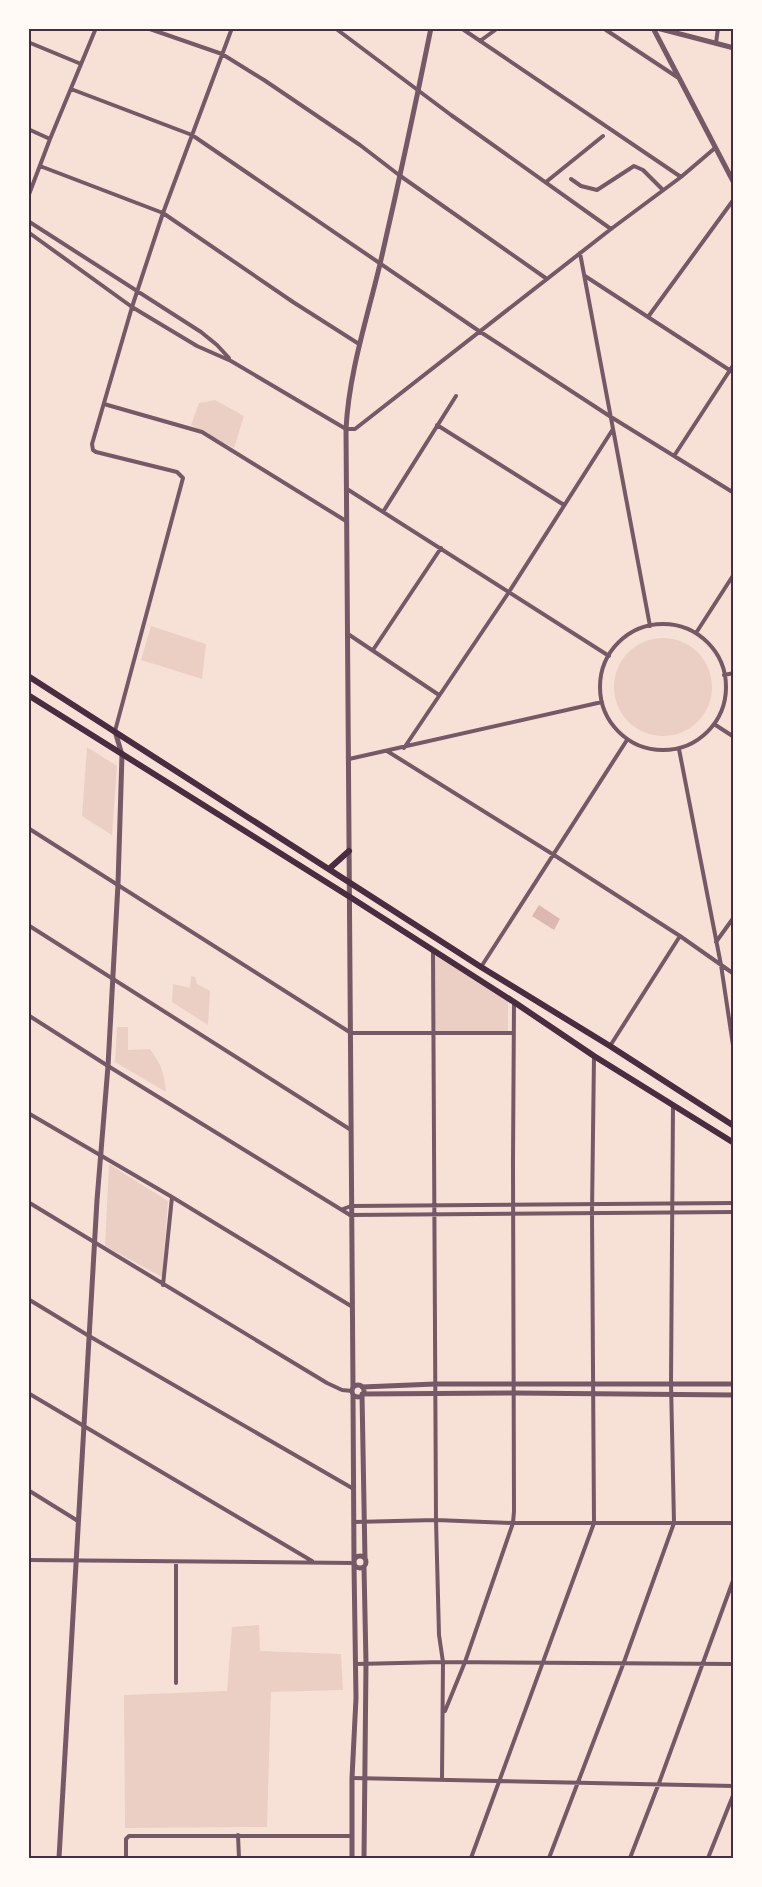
<svg xmlns="http://www.w3.org/2000/svg" width="762" height="1887" viewBox="0 0 762 1887" font-family="Lato,sans-serif">
<rect width="100%" height="100%" fill="#f7e1d7"/>
<!-- green -->
<path fill="#ebcfc5" d="M215 400 244 416 234 448 191 425 199 403Z
M151 626 206 644 202 679 141 660Z
M614 687a49 49 0 1 1 98 0a49 49 0 1 1-98 0Z
M87 747 117 766 112 835 82 816Z
M433 951 508 1001V1031L432 1033Z
M191 976 195 977 197 984 210 991 208 1025 172 1002 173 984 190 988Z
M117 1027H128V1050L150 1049C162 1066 164 1072 166 1092L115 1062Z
M109 1164 168 1201 162 1277 105 1246Z
M259 1625 260 1651 341 1654 343 1690 271 1692 267 1827 125 1828 124 1695 227 1691 232 1627Z"/>
<!-- water -->
<path fill="#dcb8b0" d="M539 905 560 919 554 930 532 916Z"/>
<g fill="none" stroke-linecap="round" stroke-linejoin="round">
<!-- minor -->
<path stroke="#755966" stroke-width="4" d="M147 28 222 54 264 80 360 145 399 175 547 279
M335 28 451 115 611 229
M461 28 681 177
M603 28 677 77
M480 41 498 28
M28 42 81 64
M716 43 718 28
M71 89 192 135 479 331 611 417 734 493
M28 129 50 139
M40 166 163 213 293 302 359 344
M571 179 581 186 597 190 634 166 643 170 663 190
M546 182 603 136
M28 197 50 139 96 28
M28 221 201 332 217 345 229 358
M28 232 132 307 197 346 231 361 346 429H355L611 229 681 177 715 148
M580 253 650 626
M585 276 734 373
M648 317 734 199
M104 404 202 432 346 521
M437 425 564 505
M674 456 734 364
M347 489 609 656
M383 512 456 396
M600 687a63 63 0 1 1 126 0a63 63 0 1 1-126 0Z
M696 633 734 574
M348 634 439 695
M373 650 441 548
M724 675 734 673
M714 724 734 737
M115 731 183 478 177 472 96 452 93 450 92 444 132 307 163 213 232 28
M404 748 509 592 613 429
M679 749 721 965 734 1052
M387 751 554 855 680 936 734 974
M349 759 602 702
M28 828 351 1033H513
M28 925 351 1130
M716 942 734 917
M433 951 436 1520 439 1635 443 1662 442 1779
M481 967 627 740
M28 1015 108 1066 350 1215 734 1212
M610 1046 680 936
M28 1113 172 1197 351 1306
M28 1202 327 1383 342 1390 352 1391
M343 1209 351 1206 734 1203
M163 1285 172 1197
M28 1299 89 1336 352 1488
M28 1393 312 1561
M28 1490 78 1521
M354 1522 436 1520 513 1523H734
M28 1560 354 1563
M356 1664 443 1662 734 1664
M176 1683V1562
M445 1711 465 1662 513 1523 514 1511 513 1163 514 1002
M352 1778 734 1786
M238 1835 239 1858
M126 1858V1839L129 1836H352
M471 1858 594 1523 592 1212 594 1056
M549 1858 624 1662 674 1523 671 1383 673 1105
M630 1858 659 1783 734 1578
M708 1858 734 1793"/>
<!-- tertiary -->
<path stroke="#755966" stroke-width="5" d="M653 28 734 183
M657 28 734 48
M352 1391a6 6 0 1 1 12 0a6 6 0 1 1-12 0Z
M353 1387 346 429C349 372 367 319 380 264 398 186 415 107 431 28
M362 1387 435 1384H734
M353 1395 354 1561
M354 1562a6 6 0 1 1 12 0a6 6 0 1 1-12 0Z
M365 1559 362 1394 514 1393 734 1395
M364 1567 366 1663 364 1858
M59 1858 97 1200 108 1066 118 884 122 755 115 731
M352 1858V1778L356 1698 354 1565"/>
<!-- primary -->
<path stroke="#4a2c40" stroke-width="6" d="M28 676 481 967 610 1046 734 1126
M28 695 350 897 514 1002 594 1056 734 1143
M330 868 349 851"/>
</g>
<!-- border -->
<rect width="762" height="1887" fill="none" stroke="#fffaf5" stroke-width="60"/>
<rect x="30" y="30" width="702" height="1827" fill="none" stroke="#4a2c40" stroke-width="2"/>
</svg>
